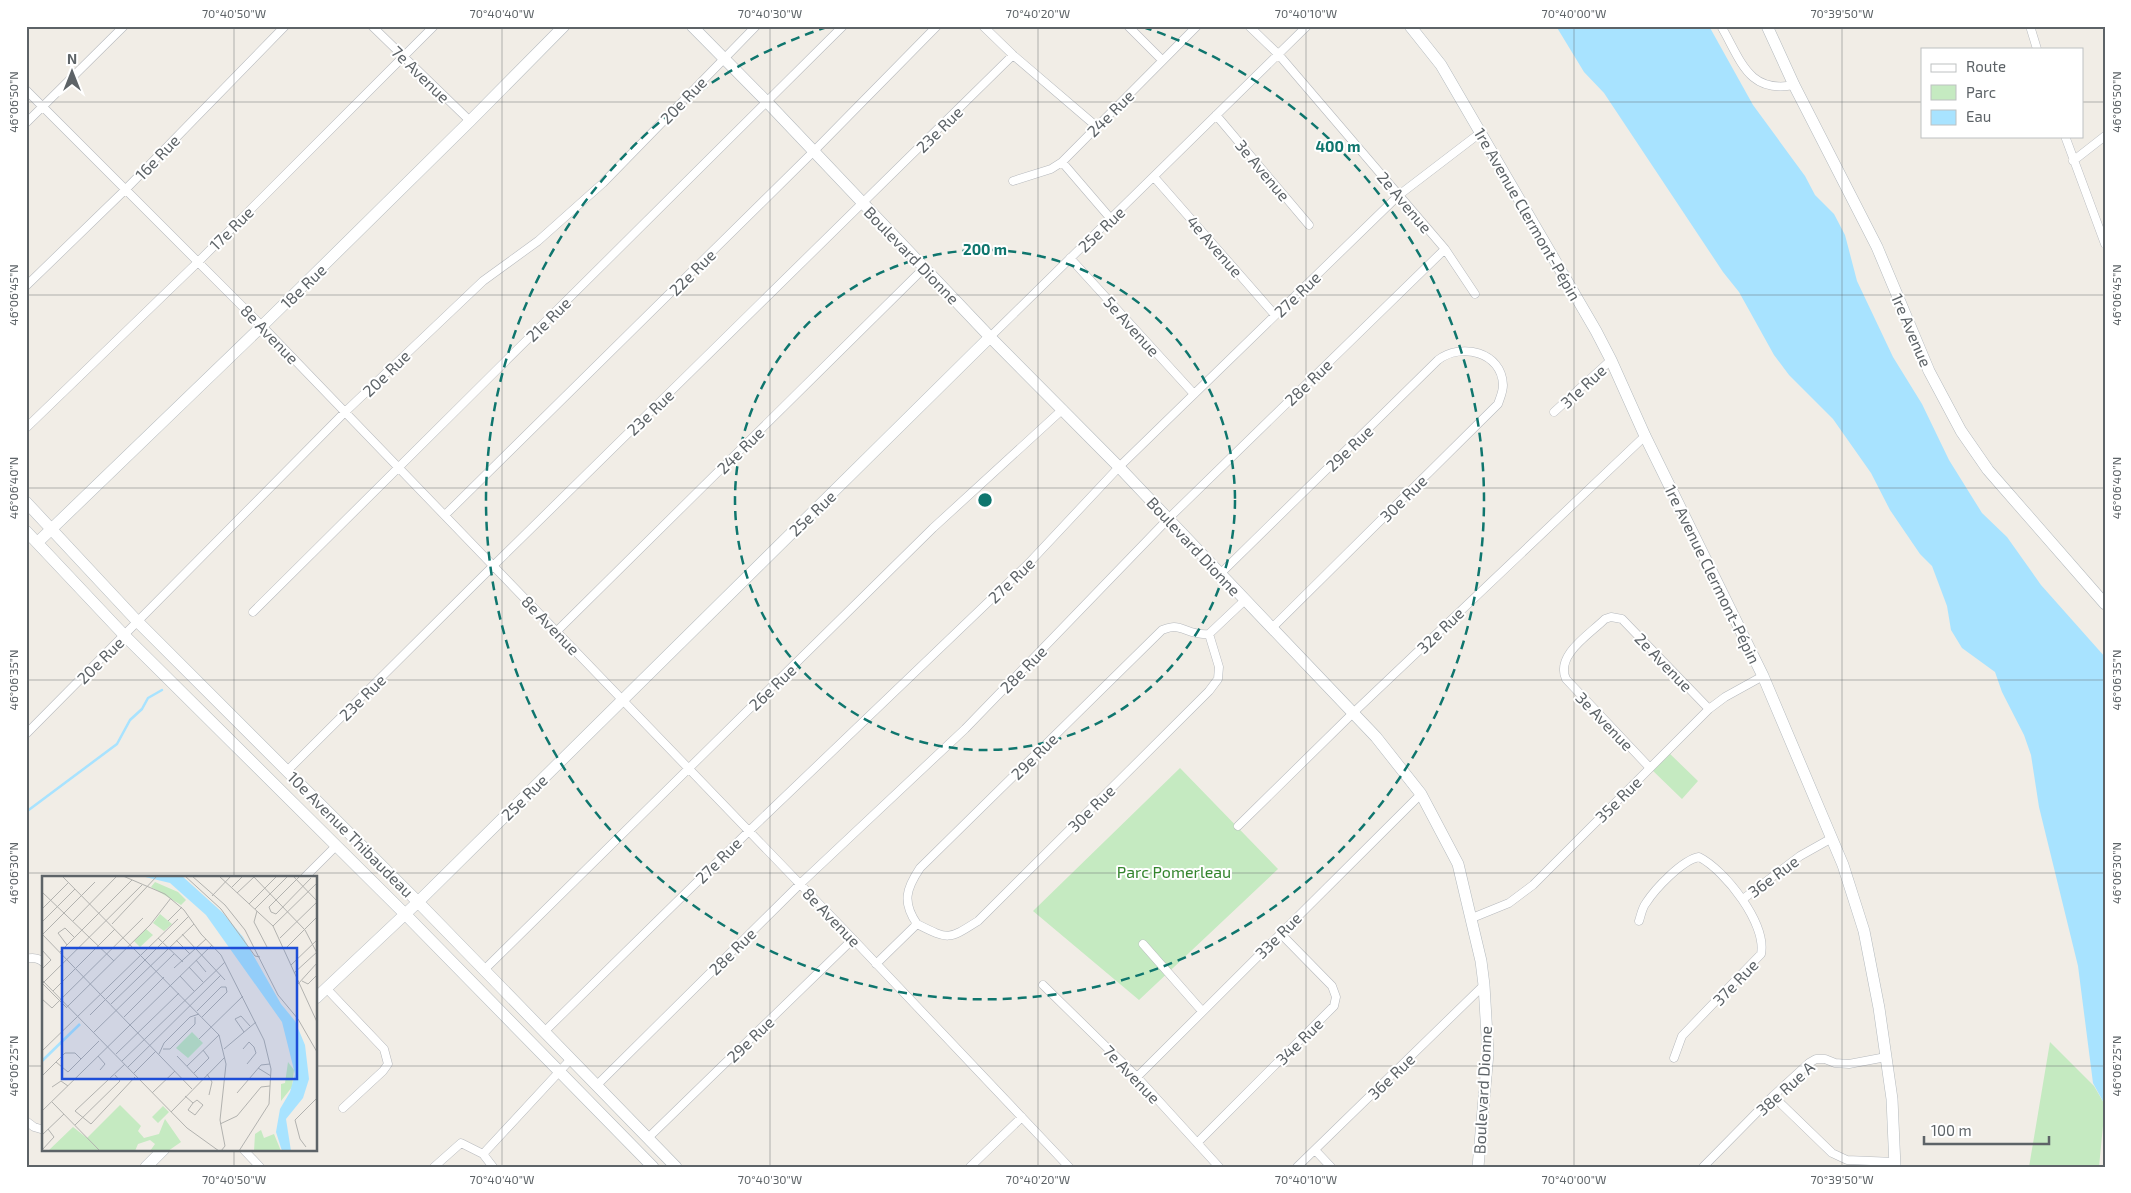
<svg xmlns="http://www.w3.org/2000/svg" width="2131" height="1193" viewBox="0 0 2131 1193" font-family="'Exo 2',sans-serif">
<rect width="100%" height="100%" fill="#f1ede6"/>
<!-- green -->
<path fill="#c5eac1" d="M1667 751 1698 781 1682 799 1650 768Z
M1180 768 1278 869 1139 1000 1033 911Z
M2050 1042 2094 1086 2105 1105 2099 1167H2029Z"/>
<!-- water -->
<path fill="#a8e3ff" d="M1556 26H1709L1753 105 1805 176 1815 195 1834 214 1845 235 1857 281 1893 357 1922 404 1949 460 1982 513 2007 537 2041 585 2105 657V1105L2093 1083 2078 966 2039 807 2031 755 2024 735 2002 692 1995 672 1962 648 1951 630 1947 606 1932 566 1920 554 1890 510 1871 473 1833 419 1789 375 1774 355 1739 292 1723 272 1604 93 1584 72Z"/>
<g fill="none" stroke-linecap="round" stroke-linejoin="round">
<!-- stream -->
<path stroke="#a8e3ff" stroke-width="2.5" d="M26 812 117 744 130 720 142 709 148 698 162 690"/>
<defs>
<path id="street" d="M372 26 470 121
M983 26 1013 55 1096 126
M1128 26 1162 60
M1249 26 1279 55 1445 249 1475 294
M1721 26C1741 60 1748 94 1794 85
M2030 26 2037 49
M26 90 262 326 853 939 1069 1167
M1216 115 1309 225
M26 123 124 26
M2065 136 2105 244
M2073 161 2105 136
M1062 162 1111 219
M1154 177 1275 315
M1013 181 1051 169 1062 162 1197 26
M1070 258 1194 394
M26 286 125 190 285 26
M990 337 1307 26
M1554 412 1611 360
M26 428 199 261 434 26
M445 515 813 152 937 26
M1220 574 1438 360C1461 342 1502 352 1503 385 1503 392 1500 398 1498 404L1272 628
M253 612 843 26
M557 631 924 268
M26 734 345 412 483 281 538 241 603 183 756 26
M1650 768 1566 679C1555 655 1590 634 1605 619L1611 617 1622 619 1709 709
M288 770 493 566 1013 55
M1238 826 1352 714 1645 436
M305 877 336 846
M1743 899 1800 856 1832 838
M1472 918 1509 903 1533 885 1709 709 1725 697 1763 676
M1639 921C1641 915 1642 908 1646 903 1655 889 1682 860 1699 857 1725 870 1767 924 1761 954L1682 1036 1674 1058
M917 924C949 940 948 940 978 921L1209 691 1218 679 1219 667 1209 634
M1143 944 1202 1011
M26 959C33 957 39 958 44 963
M876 964 917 924C902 902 906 889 920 868L1162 630C1165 629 1170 627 1174 627 1184 627 1193 636 1209 634L1245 600
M484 970 933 528 1063 409
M1043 985 1137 1077 1219 1167
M326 988 384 1049 388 1064 383 1071 343 1108
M544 1032 749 831 1029 563 1119 467 1399 195 1480 133
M1137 1077 1421 794
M597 1085 800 884 965 729 1168 519 1445 249
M1773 1096 1832 1153 1847 1160 1895 1162
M26 1121 34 1127 44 1130
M648 1138 853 939
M1197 1143 1334 1006 1336 997 1332 986 1280 933
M243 1149 260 1167
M1315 1150 1331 1167
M483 1154 493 1167
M434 1167 461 1143 483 1154 571 1059
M970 1167 1022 1117
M1297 1167 1484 985
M1703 1167 1773 1096 1809 1063 1816 1059H1825L1835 1063 1849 1064 1886 1057"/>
<path id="secondary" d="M692 26 767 102 990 337 1119 467 1272 628 1376 737 1421 794 1458 864 1481 961 1484 985 1488 1053 1478 1167
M1410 26 1441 65 1596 331 1611 360 1645 436 1763 676 1843 865 1864 931 1879 1008 1892 1099 1895 1167
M1767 26 1794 85 1877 247 1929 371 1961 431 1988 470 2105 604
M26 502 137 621 418 902 676 1167
M26 531 125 636 405 914 653 1167
M38 542 262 326 470 121 564 26
M316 998 418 902 990 337
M146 1167 164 1149"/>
</defs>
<!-- street casing -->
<use href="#street" stroke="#b6b9bd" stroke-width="9"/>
<!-- secondary casing -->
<use href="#secondary" stroke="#b4babe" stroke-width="12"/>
<!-- street -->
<use href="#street" stroke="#fff" stroke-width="8"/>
<!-- secondary -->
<use href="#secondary" stroke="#fff" stroke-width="11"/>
</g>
<!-- ticks -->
<path fill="none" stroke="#5d6367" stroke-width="1" stroke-opacity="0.45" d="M234 26V877M502 26V1167M770 26V1167M1038 26V1167M1306 26V1167M1574 26V1167M1842 26V1167M26 102H1922M2082 102H2105M26 295H2105M26 488H2105M26 680H2105M26 873H2105M26 1066H44M316 1066H2105M234 1149V1167"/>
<!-- distance rings -->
<g fill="none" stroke="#0f766e" stroke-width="2.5" stroke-dasharray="9 6">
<circle cx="985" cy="500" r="250"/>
<path d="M1143 27A499 499 0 1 1 827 27"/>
</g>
<g text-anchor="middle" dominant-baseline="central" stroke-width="4" stroke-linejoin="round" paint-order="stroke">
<!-- street labels -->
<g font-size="16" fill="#5d6367" stroke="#fff">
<text transform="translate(421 74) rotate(44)">7e Avenue</text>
<text transform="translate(683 100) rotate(-46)">20e Rue</text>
<text transform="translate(1110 113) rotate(-45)">24e Rue</text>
<text transform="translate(939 129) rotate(-45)">23e Rue</text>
<text transform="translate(157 157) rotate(-46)">16e Rue</text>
<text transform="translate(1263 170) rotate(50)">3e Avenue</text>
<text transform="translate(1405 202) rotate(50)">2e Avenue</text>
<text transform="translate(1528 214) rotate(60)">1re Avenue Clermont-Pépin</text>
<text transform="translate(231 228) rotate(-45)">17e Rue</text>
<text transform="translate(1101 229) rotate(-44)">25e Rue</text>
<text transform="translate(1215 246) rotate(49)">4e Avenue</text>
<text transform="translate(912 255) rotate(46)">Boulevard Dionne</text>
<text transform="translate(692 272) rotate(-45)">22e Rue</text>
<text transform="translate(303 286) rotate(-44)">18e Rue</text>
<text transform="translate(1297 294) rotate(-44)">27e Rue</text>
<text transform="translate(548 319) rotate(-45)">21e Rue</text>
<text transform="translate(1132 326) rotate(48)">5e Avenue</text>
<text transform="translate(1912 330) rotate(67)">1re Avenue</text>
<text transform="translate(270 334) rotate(46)">8e Avenue</text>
<text transform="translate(386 373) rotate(-44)">20e Rue</text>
<text transform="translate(1308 382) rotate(-44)">28e Rue</text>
<text transform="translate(1583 386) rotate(-43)">31e Rue</text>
<text transform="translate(650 412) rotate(-44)">23e Rue</text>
<text transform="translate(1349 448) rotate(-44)">29e Rue</text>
<text transform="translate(740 450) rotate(-45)">24e Rue</text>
<text transform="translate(1403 498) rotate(-45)">30e Rue</text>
<text transform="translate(812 513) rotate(-44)">25e Rue</text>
<text transform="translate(1194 546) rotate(47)">Boulevard Dionne</text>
<text transform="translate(1713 574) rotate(64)">1re Avenue Clermont-Pépin</text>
<text transform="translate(1011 580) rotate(-44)">27e Rue</text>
<text transform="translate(551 625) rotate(46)">8e Avenue</text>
<text transform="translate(1440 630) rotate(-44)">32e Rue</text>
<text transform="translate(100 660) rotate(-45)">20e Rue</text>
<text transform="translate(1664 662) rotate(46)">2e Avenue</text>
<text transform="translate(1023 669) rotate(-46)">28e Rue</text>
<text transform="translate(772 687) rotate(-44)">26e Rue</text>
<text transform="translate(362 697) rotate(-45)">23e Rue</text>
<text transform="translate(1605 721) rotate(46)">3e Avenue</text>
<text transform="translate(1034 756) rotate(-45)">29e Rue</text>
<text transform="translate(524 797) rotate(-45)">25e Rue</text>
<text transform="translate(1618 799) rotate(-45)">35e Rue</text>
<text transform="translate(1091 808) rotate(-45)">30e Rue</text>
<text transform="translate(351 834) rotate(45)">10e Avenue Thibaudeau</text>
<text transform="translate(718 860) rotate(-45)">27e Rue</text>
<text transform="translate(1773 876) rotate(-37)">36e Rue</text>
<text transform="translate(832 917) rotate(46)">8e Avenue</text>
<text transform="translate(1278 935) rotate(-45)">33e Rue</text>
<text transform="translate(732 951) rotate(-45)">28e Rue</text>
<text transform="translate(1735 982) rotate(-46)">37e Rue</text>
<text transform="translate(750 1039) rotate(-44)">29e Rue</text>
<text transform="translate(1299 1041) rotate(-45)">34e Rue</text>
<text transform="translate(1132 1074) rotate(46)">7e Avenue</text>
<text transform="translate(1391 1076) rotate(-44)">36e Rue</text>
<text transform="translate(1785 1088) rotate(-42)">38e Rue A</text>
<text transform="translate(1482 1090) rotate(-87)">Boulevard Dionne</text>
</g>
<!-- park labels -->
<g font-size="16" fill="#34852e" stroke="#fff">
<text x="1174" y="871">Parc Pomerleau</text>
</g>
</g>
<!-- overview -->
<g transform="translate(42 876)">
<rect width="275" height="275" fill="#f1ede6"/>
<path d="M113 6 136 16 144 24 139 29 109 11ZM118 38 130 48 122 55 111 47ZM104 53 111 59 98 71 92 65ZM150 156 161 167 146 182 134 172ZM246 186 252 194 250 211 239 225V208L243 207ZM78 229 99 250 96 255 102 262 117 258 123 243 139 266 126 275H108L113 268 108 264 96 268 93 275H6L31 251 45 262ZM121 230 127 236 116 247 110 241ZM219 254 222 262 232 258 239 275H212L213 258Z" fill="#c5eac1"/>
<path d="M99 0H140L181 37 201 61 239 128 253 145 263 169 267 203 261 222 244 243 249 275H240L234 256 238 233 248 216 253 198 240 146 164 39 128 7Z" fill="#a8e3ff"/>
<path fill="none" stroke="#a8e3ff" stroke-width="2.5" d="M0 185 38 148"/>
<path fill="none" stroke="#b2b2af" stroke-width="1" d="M20 0 177 159 184 188 178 244 183 270 179 275M81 0 123 18 142 34 159 58 179 79 222 164 229 193 227 228 197 275M143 0 179 33 213 80 218 81M150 0 183 29 203 54 236 119 256 143 275 176M177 0 231 50 275 146M211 0 263 54 275 77M251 0 275 25M190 11 201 0M0 16 72 85M195 17 212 1M170 20 189 0M207 28 235 0M0 33 26 7M213 33 246 0M215 35 212 46 225 71M229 36 234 38 269 2M229 36 227 31 258 0M31 45 75 0M126 45 140 31M0 46 33 13M70 48 115 0M231 50 275 7M0 58 150 213M140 58 183 104M0 59 53 6M116 62 141 86M238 62 275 26M134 64 148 78M25 69 16 57 23 52 33 62M243 73 275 41M0 74 9 84 0 93M18 76 90 4M154 84 164 96M249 89 275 64M147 91 161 106M132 92 164 63M252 97 275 76M138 100 152 115M0 104 145 252 177 275M260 105 266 108 275 99M0 107 25 132M1 107 100 9M256 108 275 87M11 115 73 53M0 123 10 132 101 42M69 128 152 48M25 131 108 49 129 22M155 135 179 111H184L185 116 160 141M48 139 147 40M82 141 122 101M52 156 132 78M202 156 193 143 199 140 208 150M157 163 201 120M121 173H128L153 148V141M182 173 214 146M201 173 207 166 212 171M0 175 136 43M74 178 137 117M117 178 122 167 148 141 157 138M56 180 63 188 58 194M135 180 158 204M80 185 183 86M14 186 26 196 57 165M83 188 33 235 49 248 93 201M205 188 214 177 212 171M145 190 177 159M86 191 179 99M216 192 229 200M92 197 114 175M152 197 167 182 161 174M165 198 170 206 167 219M0 200 23 177H33L39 183M10 211 19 205 26 210M110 217 133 195M195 217 219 189 228 188M143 220 151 227 146 234 153 239 161 229 155 224 151 227M10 226 58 275M0 235 170 69M129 236 183 181M178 248 195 240 219 211 228 210M33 249 78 205 73 199M0 259 22 238M264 271 258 263 253 244 275 222M0 274 12 261 6 253"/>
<path fill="#1d4ed8" fill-opacity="0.15" stroke="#1d4ed8" stroke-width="2.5" d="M20 72H255V203H20Z"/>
<rect width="275" height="275" fill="none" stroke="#5d6367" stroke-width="2.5"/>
</g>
<circle cx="985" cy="500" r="8" fill="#0f766e" stroke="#fff" stroke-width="2.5"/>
<g font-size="15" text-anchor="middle" font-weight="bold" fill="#0f766e" stroke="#fff" stroke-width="4" stroke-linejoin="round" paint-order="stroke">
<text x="1338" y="152">400 m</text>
<text x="985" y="255">200 m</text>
</g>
<!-- border -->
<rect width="2131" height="1193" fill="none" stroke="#ffffff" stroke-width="55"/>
<!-- legend -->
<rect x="1921" y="48" width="162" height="90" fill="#ffffff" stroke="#bec1c2"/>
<rect x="1931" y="64" width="25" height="8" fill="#ffffff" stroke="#bec1c2"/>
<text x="1966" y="72" font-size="15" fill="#5d6367">Route</text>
<rect x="1931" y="85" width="25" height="15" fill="#c5eac1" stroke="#bec1c2"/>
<text x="1966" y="98" font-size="15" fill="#5d6367">Parc</text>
<rect x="1931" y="110" width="25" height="15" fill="#a8e3ff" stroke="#bec1c2"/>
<text x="1966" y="122" font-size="15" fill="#5d6367">Eau</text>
<!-- north arrow -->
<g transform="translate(72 72)" stroke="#ffffff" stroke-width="4" paint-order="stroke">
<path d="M0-4L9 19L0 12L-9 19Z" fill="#5d6367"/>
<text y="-8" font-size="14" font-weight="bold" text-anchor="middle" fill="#5d6367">N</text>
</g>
<!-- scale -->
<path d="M1924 1136v8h125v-8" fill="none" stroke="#5d6367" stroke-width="2.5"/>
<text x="1931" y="1136" font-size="15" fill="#5d6367" stroke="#ffffff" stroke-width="4" paint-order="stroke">100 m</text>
<rect x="28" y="28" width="2076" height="1138" fill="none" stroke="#5d6367" stroke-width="2"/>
<g font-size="12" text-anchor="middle" fill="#5d6367">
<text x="234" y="18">70°40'50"W</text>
<text x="502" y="18">70°40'40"W</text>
<text x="770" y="18">70°40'30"W</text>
<text x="1038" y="18">70°40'20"W</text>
<text x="1306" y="18">70°40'10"W</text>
<text x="1574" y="18">70°40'00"W</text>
<text x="1842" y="18">70°39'50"W</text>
<text transform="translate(14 102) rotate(-90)" y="4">46°06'50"N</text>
<text transform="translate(2117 102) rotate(-90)" y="4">46°06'50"N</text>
<text transform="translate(14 295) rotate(-90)" y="4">46°06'45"N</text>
<text transform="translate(2117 295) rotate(-90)" y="4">46°06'45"N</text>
<text transform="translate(14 488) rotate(-90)" y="4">46°06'40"N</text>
<text transform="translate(2117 488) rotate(-90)" y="4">46°06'40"N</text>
<text transform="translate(14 680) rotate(-90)" y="4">46°06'35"N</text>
<text transform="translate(2117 680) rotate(-90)" y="4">46°06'35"N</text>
<text transform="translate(14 873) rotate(-90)" y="4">46°06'30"N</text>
<text transform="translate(2117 873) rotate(-90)" y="4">46°06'30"N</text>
<text transform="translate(14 1066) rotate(-90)" y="4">46°06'25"N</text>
<text transform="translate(2117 1066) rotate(-90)" y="4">46°06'25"N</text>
<text x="234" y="1184">70°40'50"W</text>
<text x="502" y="1184">70°40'40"W</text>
<text x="770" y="1184">70°40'30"W</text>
<text x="1038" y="1184">70°40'20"W</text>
<text x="1306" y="1184">70°40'10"W</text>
<text x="1574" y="1184">70°40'00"W</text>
<text x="1842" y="1184">70°39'50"W</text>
</g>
</svg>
